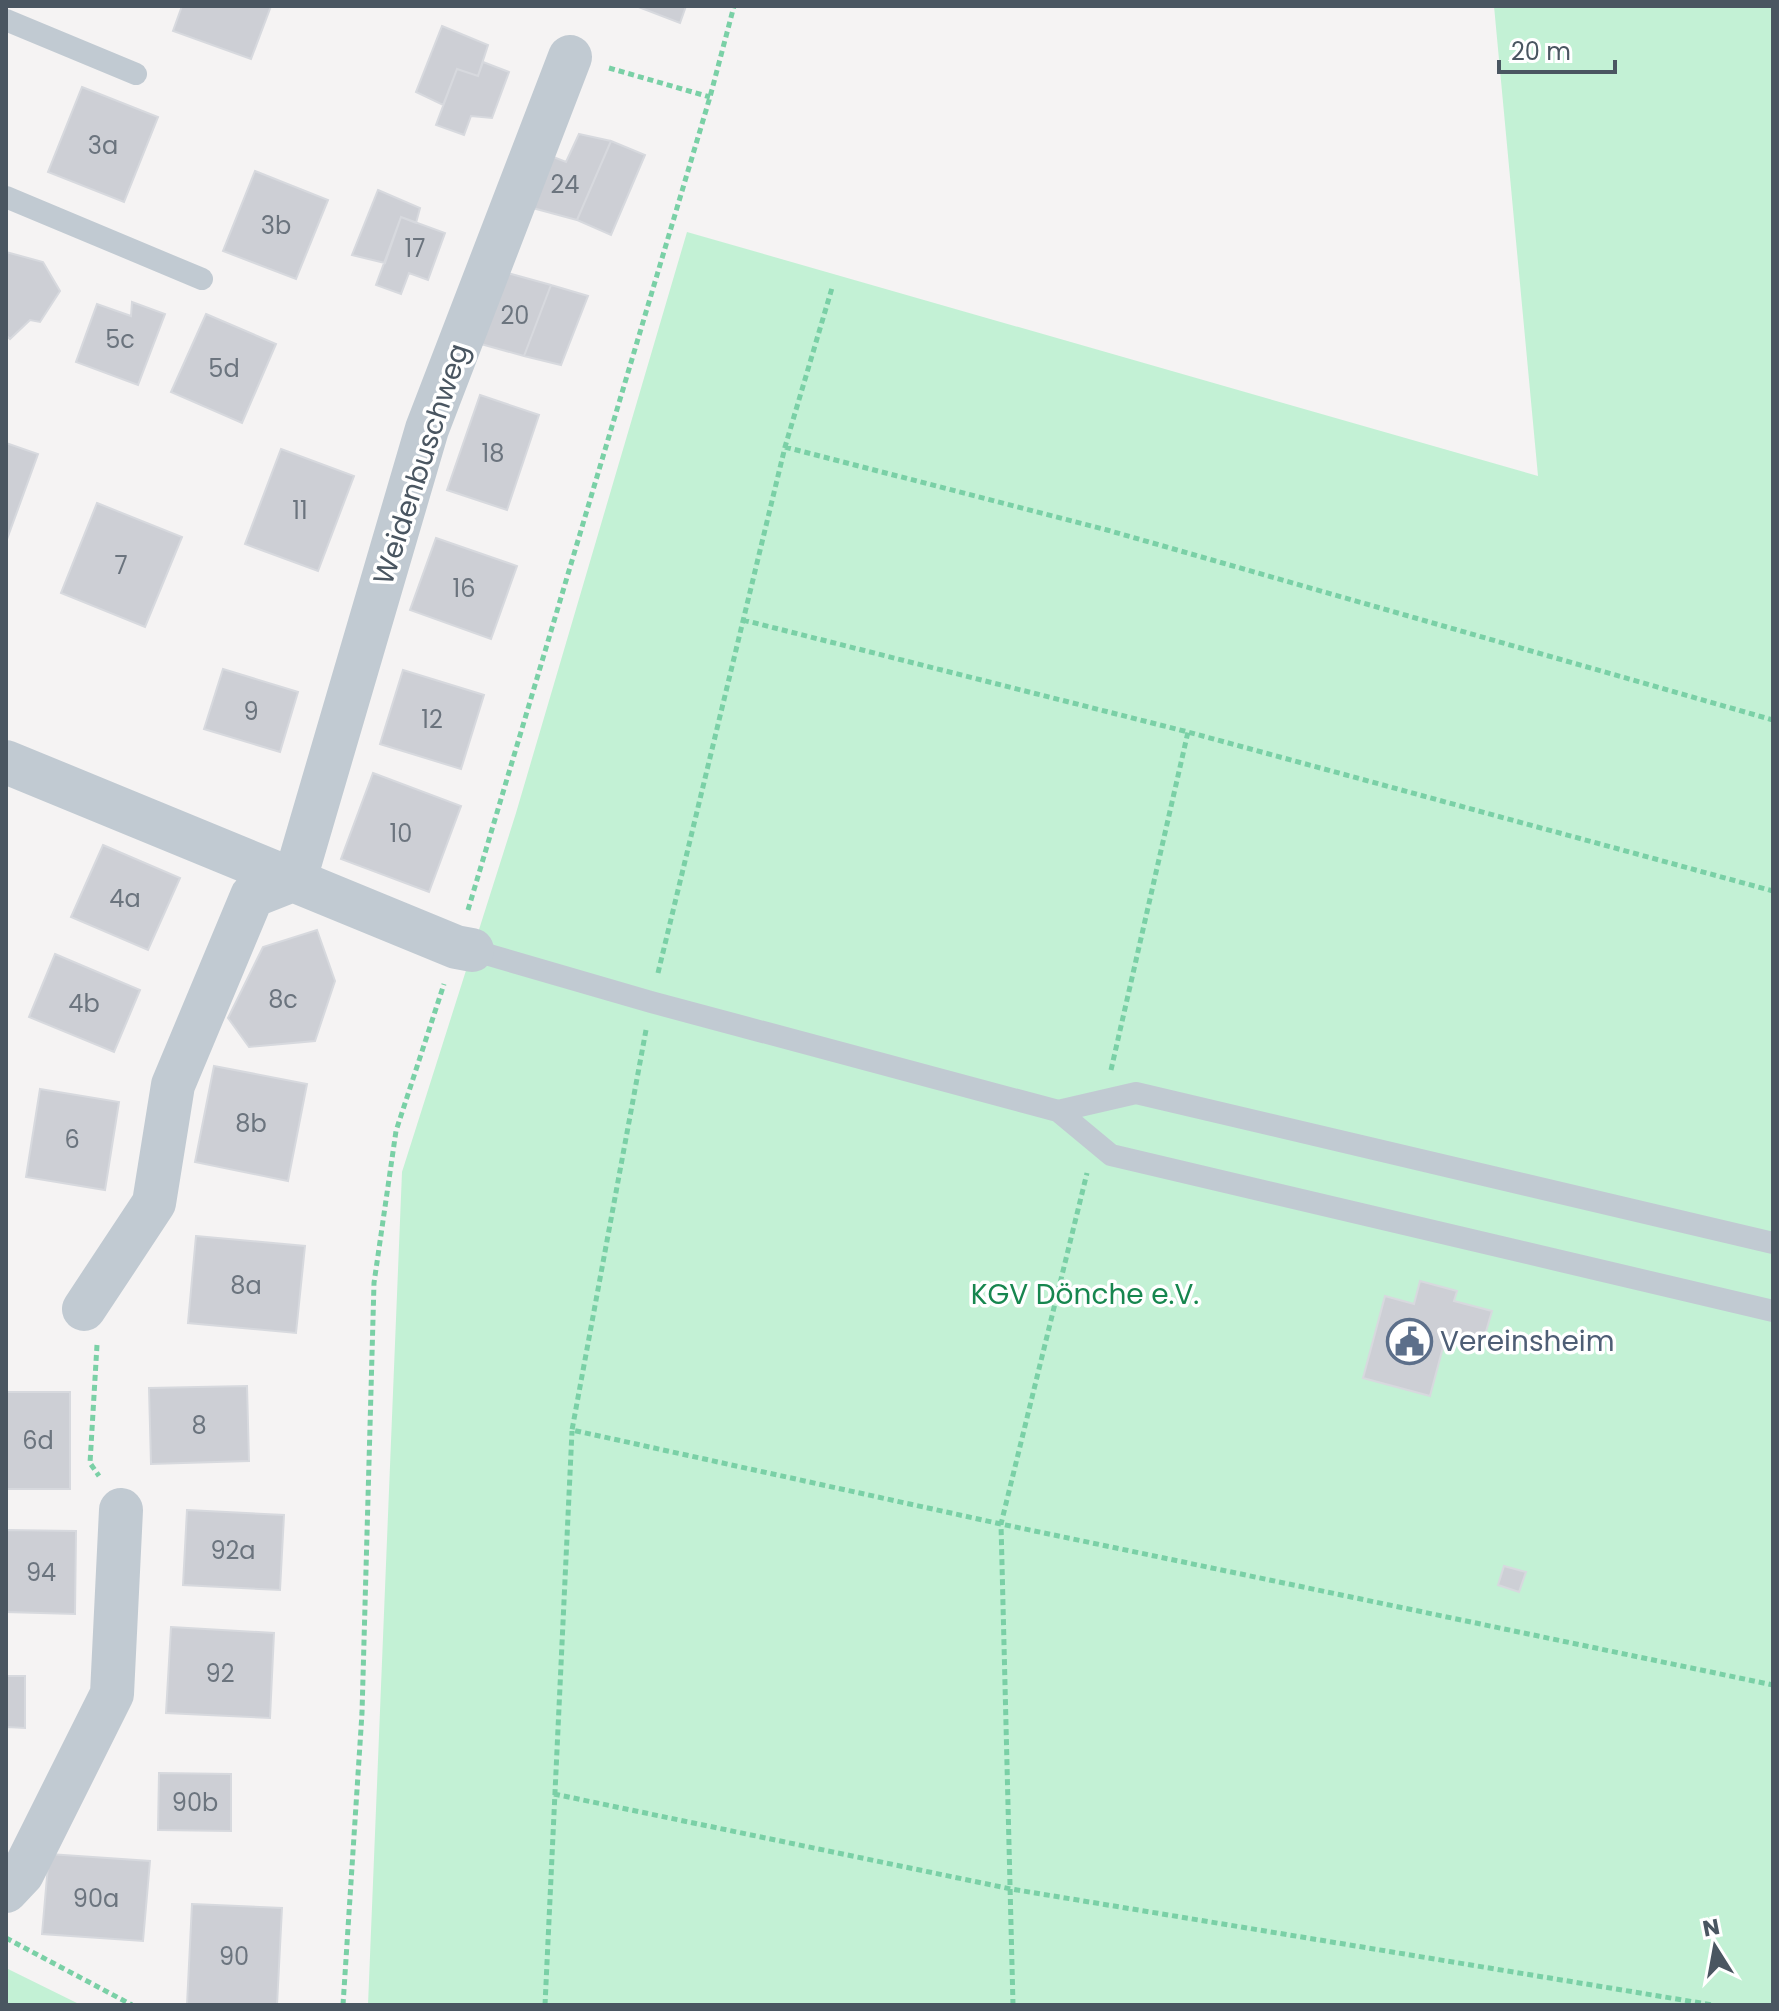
<svg xmlns="http://www.w3.org/2000/svg" width="1779" height="2011" viewBox="0 0 1779 2011" font-family="Poppins,sans-serif">
<rect width="100%" height="100%" fill="#f5f3f3"/>
<!-- green -->
<path fill="#c3f1d5" d="M1494 6H1773V2005H368L402 1172 516 813 687 232 1538 476Z
M6 1968 81 2005H6Z"/>
<!-- building -->
<path fill="#cdcfd5" stroke="#d7d9de" stroke-width="2" d="M182 6H271L251 59 173 31Z
M636 6H686L680 23Z
M442 26 488 45 478 76 457 69 443 105 416 92Z
M483 62 509 72 492 118 471 116 464 135 436 125 457 69 478 76Z
M82 87 158 117 124 202 48 172Z
M579 134 611 141 577 220 529 207 551 156 566 162Z
M611 141 645 155 611 235 577 220Z
M255 171 328 200 296 279 223 251Z
M378 190 420 208 416 223 401 217 385 263 352 255Z
M401 217 445 233 428 280 409 273 401 294 376 285Z
M6 252 43 262 60 291 40 322 30 320 10 339 6 335Z
M504 272 551 285 524 356 481 344Z
M551 285 588 296 561 365 524 356Z
M132 302 165 314 138 385 76 362 97 304 131 316Z
M206 314 276 344 242 423 171 392Z
M480 395 539 415 507 510 447 490Z
M6 443 38 454 6 542Z
M281 449 354 476 318 571 245 544Z
M97 503 182 537 145 627 61 593Z
M436 538 517 566 491 639 410 610Z
M223 669 298 692 280 752 204 729Z
M403 670 484 695 461 769 380 744Z
M373 773 461 806 429 892 341 859Z
M103 845 180 878 148 950 71 917Z
M317 930 335 981 315 1041 249 1047 228 1018 263 947Z
M55 954 140 990 114 1052 29 1017Z
M214 1066 307 1084 288 1181 195 1162Z
M40 1089 119 1102 105 1190 26 1177Z
M196 1236 305 1246 296 1333 188 1323Z
M1420 1281 1457 1291 1454 1301 1492 1311 1482 1345 1446 1336 1430 1396 1363 1378 1385 1296 1414 1304Z
M247 1386 249 1461 151 1464 149 1388Z
M6 1392H70V1489H6Z
M187 1510 284 1515 280 1590 183 1585Z
M6 1530 76 1531 75 1614 6 1612Z
M1504 1566 1526 1572 1519 1592 1498 1585Z
M171 1627 274 1633 270 1718 166 1713Z
M6 1676H25V1728L7 1727 6 1785Z
M159 1773 231 1774V1831L158 1830Z
M49 1854 150 1861 143 1941 42 1934Z
M192 1904 282 1908 277 2005H187Z"/>
<g fill="none" stroke-linecap="round" stroke-linejoin="round">
<!-- path -->
<path stroke="#7ad0a6" stroke-width="5" stroke-dasharray="6 4" stroke-linecap="butt" d="M609 68 710 97
M785 447 1107 530 1773 720
M743 620 1188 732 1773 891
M468 910 710 97 734 6
M658 973 785 447 832 288
M646 1030 572 1430 1001 1524 1773 1685
M1111 1070 1188 732
M97 1345 90 1463 99 1476
M554 1794 1011 1889 1713 2005
M6 1938 132 2005
M343 2005 362 1713 374 1283 396 1131 444 984
M545 2005 572 1431
M1013 2005 1001 1524 1087 1173"/>
<!-- service -->
<path stroke="#c1cad2" stroke-width="22" d="M6 20 136 74
M6 197 202 279
M472 950 651 1002 1058 1111 1111 1155 1773 1311
M1058 1111 1136 1093 1773 1243"/>
<!-- minor -->
<path stroke="#c1cad2" stroke-width="44" d="M6 762 456 947 472 950
M84 1309 154 1203 173 1085 252 896 295 879 427 429 570 57
M6 1891 22 1874 112 1694 121 1510"/>
</g>
<!-- icons -->
<defs>
<symbol id="civic-ring" viewBox="-11 -11 22 22"><circle r="9.5" fill="#fff" stroke="#5c6f8a" stroke-width="1.5"/><path d="M-.6-6.5H3V-4.5H.6V-3L4-1V1h2V6H-6V1h2V-1L-.6-3ZM-1.2 2.5V6h2.4V2.5Z" fill="#5c6f8a"/></symbol>
</defs>
<g fill-rule="evenodd">
<use href="#civic-ring" x="1384" y="1316" width="51" height="51"/>
</g>
<g text-anchor="middle" dominant-baseline="central" stroke-width="7" stroke-linejoin="round" paint-order="stroke">
<!-- number labels -->
<g font-size="24" fill="#6b747e">
<text x="103" y="145">3a</text>
<text x="565" y="184">24</text>
<text x="276" y="225">3b</text>
<text x="415" y="248">17</text>
<text x="515" y="315">20</text>
<text x="120" y="339">5c</text>
<text x="224" y="368">5d</text>
<text x="493" y="453">18</text>
<text x="300" y="510">11</text>
<text x="121" y="565">7</text>
<text x="464" y="588">16</text>
<text x="251" y="711">9</text>
<text x="432" y="719">12</text>
<text x="401" y="833">10</text>
<text x="125" y="898">4a</text>
<text x="283" y="999">8c</text>
<text x="84" y="1003">4b</text>
<text x="251" y="1123">8b</text>
<text x="72" y="1139">6</text>
<text x="246" y="1285">8a</text>
<text x="199" y="1425">8</text>
<text x="38" y="1440">6d</text>
<text x="233" y="1550">92a</text>
<text x="41" y="1572">94</text>
<text x="220" y="1673">92</text>
<text x="195" y="1802">90b</text>
<text x="96" y="1898">90a</text>
<text x="234" y="1956">90</text>
</g>
<!-- street labels -->
<g font-size="28" fill="#4a5661" stroke="#fff">
<text transform="translate(421 464) rotate(-72)">Weidenbuschweg</text>
</g>
<!-- park labels -->
<g font-size="28" fill="#17864f" stroke="#fff">
<text x="1085" y="1294">KGV Dönche e.V.</text>
</g>
<!-- service labels -->
<g font-size="28" fill="#4e5e75" stroke="#fff" text-anchor="start">
<text x="1440" y="1341">Vereinsheim</text>
</g>
</g>
<!-- border -->
<rect width="1779" height="2011" fill="none" stroke="#4a5661" stroke-width="16"/>
<!-- north arrow -->
<g transform="translate(1715 1947) rotate(349)" stroke="#ffffff" stroke-width="6" paint-order="stroke">
<path d="M0-6L14 30L0 20L-14 30Z" fill="#4a5661"/>
<text y="-12" font-size="22" font-weight="bold" text-anchor="middle" fill="#4a5661">N</text>
</g>
<!-- scale -->
<path d="M1499 60v12h116v-12" fill="none" stroke="#4a5661" stroke-width="4"/>
<text x="1511" y="60" font-size="24" fill="#4a5661" stroke="#ffffff" stroke-width="6" paint-order="stroke">20 m</text>
</svg>
